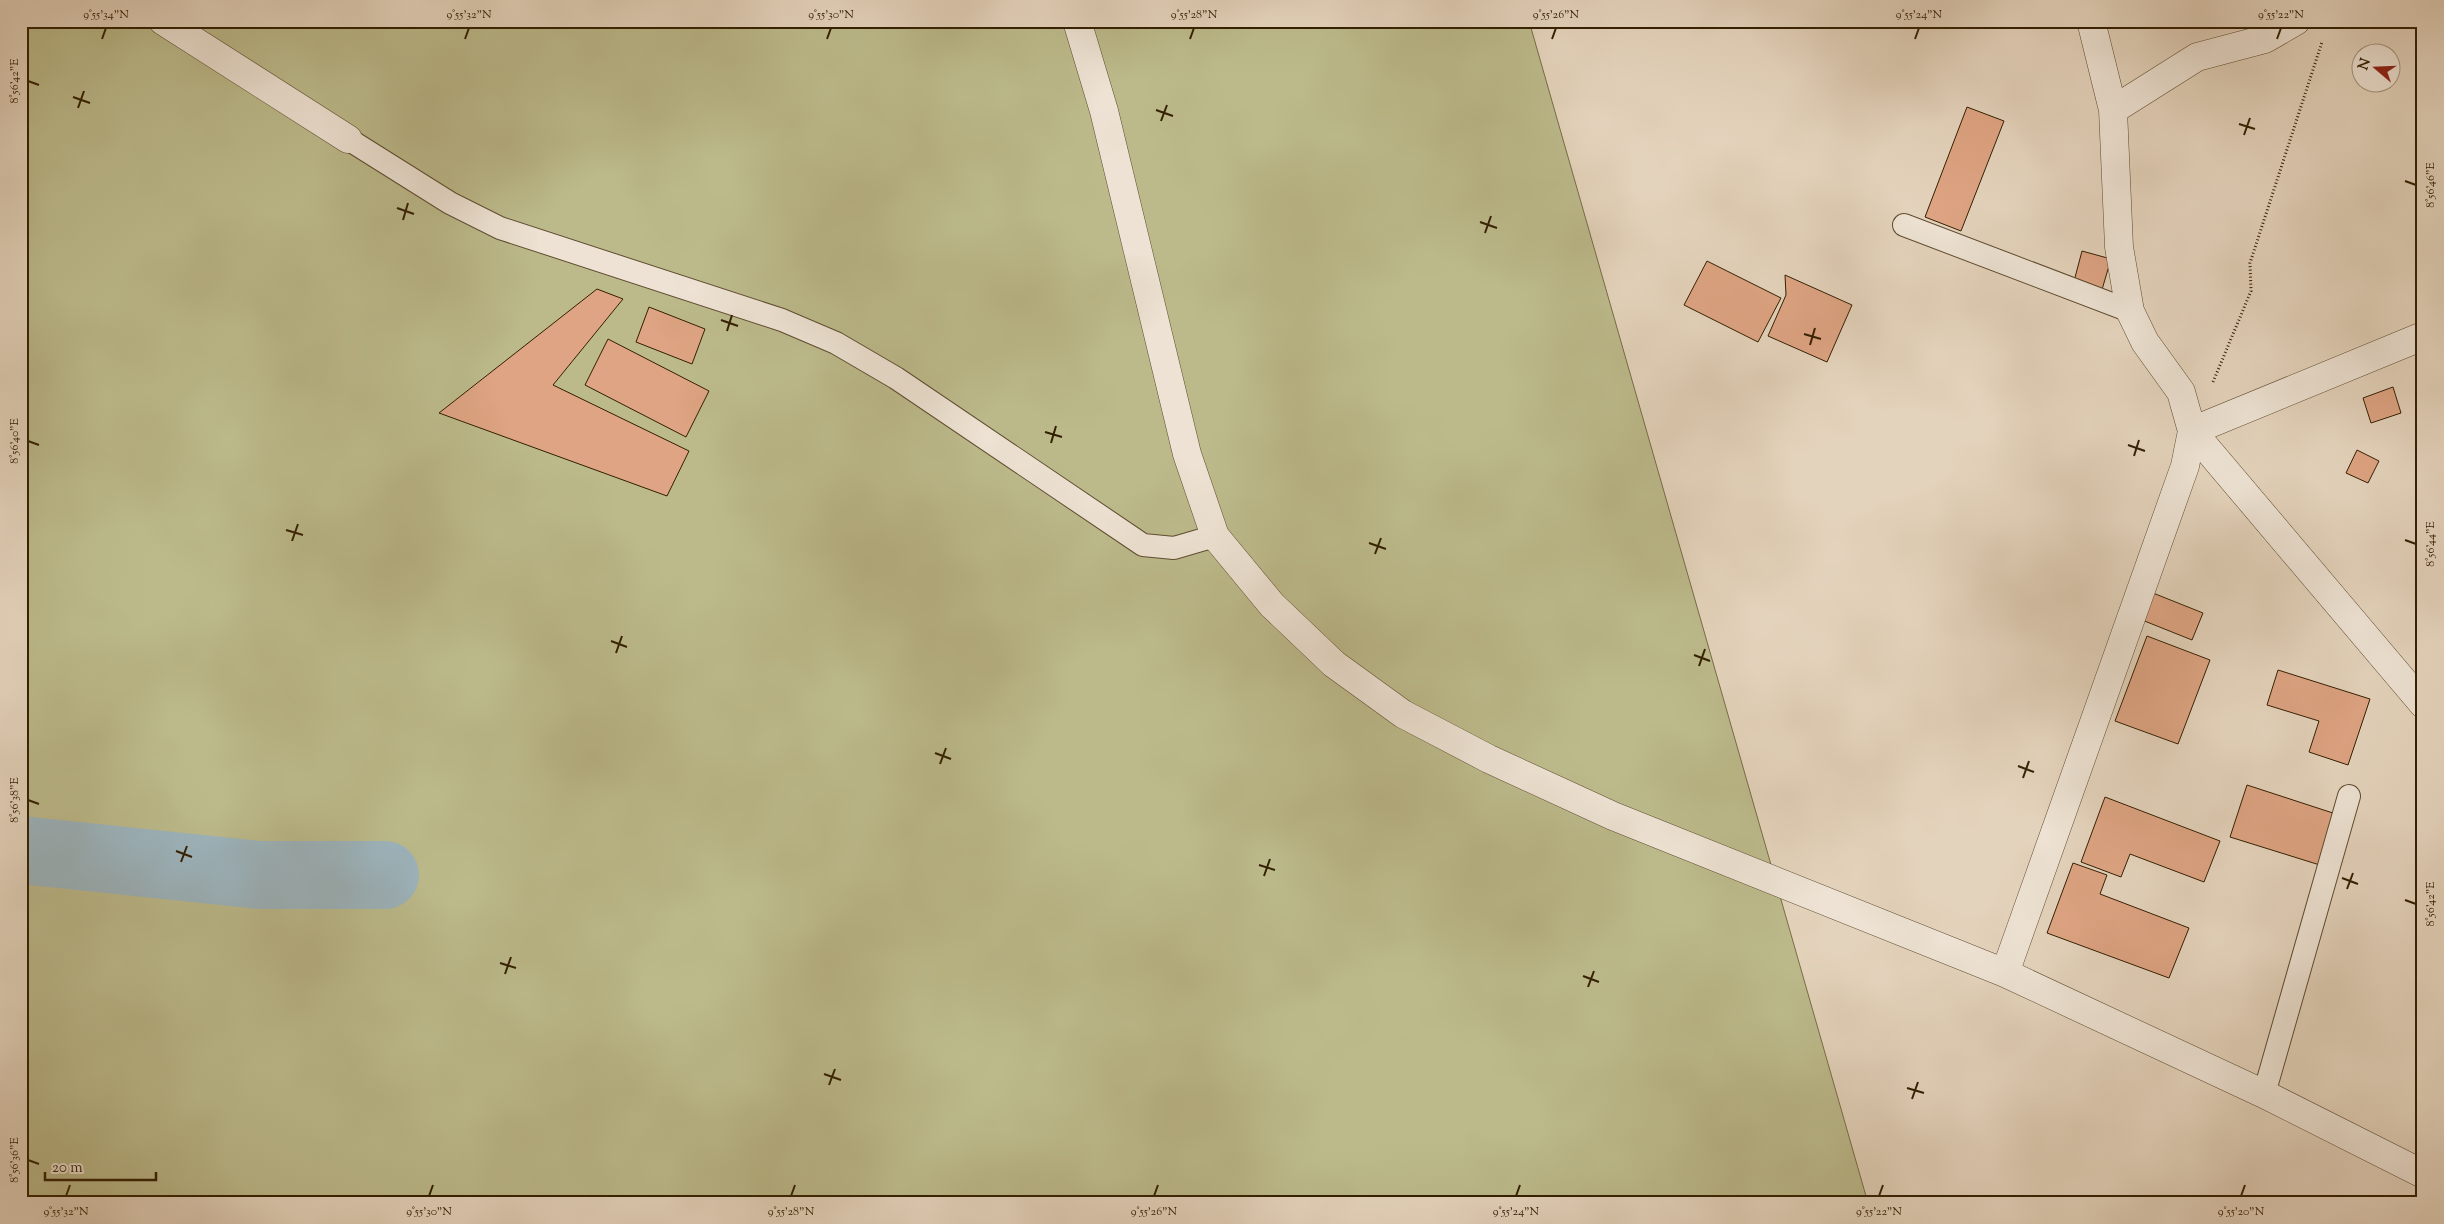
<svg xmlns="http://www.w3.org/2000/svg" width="2444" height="1224" viewBox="0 0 2444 1224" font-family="'Sorts Mill Goudy',serif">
<rect width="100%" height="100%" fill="#e4d3bc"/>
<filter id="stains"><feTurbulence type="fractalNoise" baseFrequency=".004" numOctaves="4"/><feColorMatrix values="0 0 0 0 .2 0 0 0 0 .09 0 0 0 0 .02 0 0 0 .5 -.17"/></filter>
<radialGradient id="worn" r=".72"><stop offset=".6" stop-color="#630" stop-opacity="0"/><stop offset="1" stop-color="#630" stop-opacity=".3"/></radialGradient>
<!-- green -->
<path fill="#bcba8b" stroke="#786c46" d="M21 21H1529L1868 1203H21Z"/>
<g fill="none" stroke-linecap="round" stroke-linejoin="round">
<!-- river -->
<path stroke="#9cb4bd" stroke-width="68" d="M21 850 259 875H385"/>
</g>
<!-- building -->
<path fill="#dea483" stroke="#331f02" d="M1967 107 2004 121 1961 231 1925 217Z
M2082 251 2111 259 2101 293 2073 285Z
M1707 261 1781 298 1758 342 1684 305Z
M1785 275 1852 305 1827 362 1768 336 1786 295Z
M597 289 623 299 553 385 689 451 667 496 439 413Z
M649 307 705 329 692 364 636 342Z
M608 339 709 391 686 437 585 385Z
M2393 387 2401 413 2371 423 2363 398Z
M2357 450 2379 461 2368 483 2346 473Z
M2148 591 2203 613 2192 640 2137 618Z
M2147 636 2210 660 2178 744 2115 721Z
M2278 670 2370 699 2348 765 2309 752 2319 721 2267 705Z
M2247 785 2339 815 2323 866 2230 837Z
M2105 797 2220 841 2204 882 2130 854 2121 877 2081 862Z
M2073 863 2107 875 2100 894 2189 928 2169 978 2047 933Z"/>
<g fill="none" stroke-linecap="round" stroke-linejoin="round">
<defs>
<path id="lane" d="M348 139 450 203 500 228 782 320 836 343 896 378 1143 545 1174 548 1215 536
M1904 225 2130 311
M2264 1094 2349 796"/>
<path id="street" d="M163 21 348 139
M1077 21 1104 111 1187 454 1215 536 1272 605 1334 664 1403 714 1489 759 1613 816 2005 973 2264 1094 2423 1174
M2113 110 2197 57 2265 39 2296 21
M2423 336 2192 431 2423 704
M2005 973 2185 466 2192 431 2181 392 2145 342 2130 311 2119 247 2113 110 2091 21"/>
</defs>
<!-- lane casing -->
<use href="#lane" stroke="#5f4c30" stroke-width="24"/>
<!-- street casing -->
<use href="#street" stroke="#5f4c30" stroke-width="29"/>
<!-- path -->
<path stroke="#331f02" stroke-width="3" stroke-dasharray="1 2.5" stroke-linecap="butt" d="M2213 382 2251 291 2250 263 2322 42"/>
<!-- lane -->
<use href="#lane" stroke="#ede2d3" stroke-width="22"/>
<!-- street -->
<use href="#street" stroke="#ede2d3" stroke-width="28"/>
</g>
<!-- ticks -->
<path fill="none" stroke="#331f02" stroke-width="2" d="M102 39 106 28M465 39 469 28M827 39 831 28M1190 39 1194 28M1552 39 1556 28M1915 39 1919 28M2277 39 2281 28M28 81 39 85M73 97 90 103M78 108 84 91M1156 110 1173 116M1161 121 1167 105M2239 124 2255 129M2244 135 2250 118M2405 181 2416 185M397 208 414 214M403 220 408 203M1480 222 1497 228M1485 233 1491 216M721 320 738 326M727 331 732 315M1804 334 1821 339M1810 345 1815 328M1045 432 1062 437M28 441 39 445M1051 443 1056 426M2128 445 2145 451M2134 456 2139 440M286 530 303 535M2405 540 2416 544M292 541 298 524M1369 543 1386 549M1375 554 1381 538M611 641 627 647M616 653 622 636M1694 655 1710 661M1699 666 1705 649M935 753 951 759M940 764 946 748M2018 766 2034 772M2023 778 2029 761M28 800 39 804M176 851 192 857M181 862 187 846M1259 865 1275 870M1264 876 1270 859M2342 878 2358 884M2347 889 2353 873M2405 900 2416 904M500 963 516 968M505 974 511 957M1583 976 1599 982M1588 987 1594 971M824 1074 841 1080M829 1085 835 1069M1907 1088 1924 1093M1912 1099 1918 1082M28 1160 39 1164M66 1196 70 1185M429 1196 433 1185M791 1196 795 1185M1154 1196 1158 1185M1516 1196 1520 1185M1879 1196 1883 1185M2241 1196 2245 1185"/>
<!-- margin -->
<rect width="2444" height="1224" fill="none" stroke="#e4d3bc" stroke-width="55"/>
<!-- north arrow -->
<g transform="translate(2376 68) rotate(289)"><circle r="24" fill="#ede2d3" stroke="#a3947f"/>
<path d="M0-4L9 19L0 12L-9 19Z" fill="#8f2418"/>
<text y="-8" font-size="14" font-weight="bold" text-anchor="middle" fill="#331f02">N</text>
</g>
<!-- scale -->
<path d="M45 1172v8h111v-8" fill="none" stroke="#331f02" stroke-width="2.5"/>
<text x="52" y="1172" font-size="15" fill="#331f02" stroke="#ede2d3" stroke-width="4" paint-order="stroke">20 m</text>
<rect x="28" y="28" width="2388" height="1168" fill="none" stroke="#331f02" stroke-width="2"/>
<g font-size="12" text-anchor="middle" fill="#331f02">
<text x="106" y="18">9°55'34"N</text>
<text x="469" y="18">9°55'32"N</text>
<text x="831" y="18">9°55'30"N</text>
<text x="1194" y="18">9°55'28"N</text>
<text x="1556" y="18">9°55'26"N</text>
<text x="1919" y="18">9°55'24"N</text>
<text x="2281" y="18">9°55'22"N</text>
<text transform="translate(14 81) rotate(-90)" y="4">8°56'42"E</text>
<text transform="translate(2430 185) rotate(-90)" y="4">8°56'46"E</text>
<text transform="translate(14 441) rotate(-90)" y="4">8°56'40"E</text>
<text transform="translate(2430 544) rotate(-90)" y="4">8°56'44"E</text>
<text transform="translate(14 800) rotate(-90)" y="4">8°56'38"E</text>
<text transform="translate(2430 904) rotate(-90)" y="4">8°56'42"E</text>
<text transform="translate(14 1160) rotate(-90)" y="4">8°56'36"E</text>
<text x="66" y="1215">9°55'32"N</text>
<text x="429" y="1215">9°55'30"N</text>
<text x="791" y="1215">9°55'28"N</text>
<text x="1154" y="1215">9°55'26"N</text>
<text x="1516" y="1215">9°55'24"N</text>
<text x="1879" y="1215">9°55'22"N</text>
<text x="2241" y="1215">9°55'20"N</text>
</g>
<rect width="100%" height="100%" filter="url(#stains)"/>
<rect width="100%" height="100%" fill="url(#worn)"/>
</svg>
